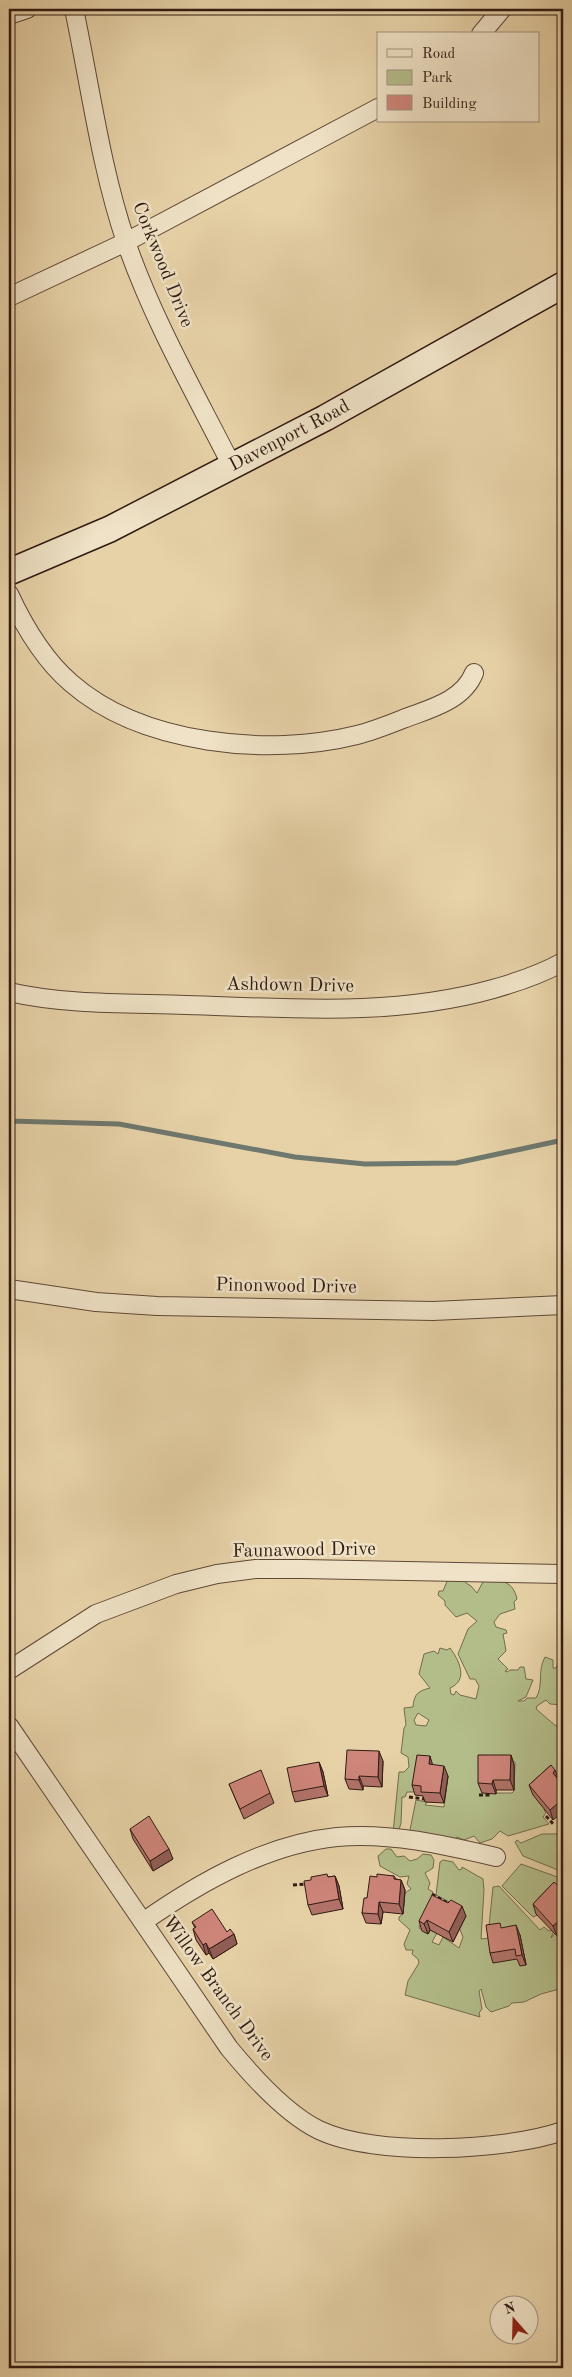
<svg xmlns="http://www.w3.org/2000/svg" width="572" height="2377" viewBox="0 0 572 2377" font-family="'Old Standard TT',serif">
<rect width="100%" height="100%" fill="#e7d2a8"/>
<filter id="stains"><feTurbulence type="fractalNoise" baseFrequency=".004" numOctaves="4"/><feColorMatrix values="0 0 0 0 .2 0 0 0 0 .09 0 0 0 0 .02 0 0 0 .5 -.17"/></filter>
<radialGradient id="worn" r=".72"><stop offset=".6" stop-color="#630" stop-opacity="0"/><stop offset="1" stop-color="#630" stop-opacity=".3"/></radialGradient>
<!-- green -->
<path fill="#b3bd8a" stroke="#726c4e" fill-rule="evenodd" d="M448 1579H465L466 1583 471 1586 477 1593 484 1580C500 1580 513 1580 517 1599L514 1602 515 1609 500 1614 494 1622 496 1627 506 1630 507 1633 503 1634 506 1651 498 1659 508 1669 505 1671 507 1672 510 1670H518L520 1667H524L526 1679 533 1680 526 1697 518 1701H524L527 1698H536C544 1685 537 1671 545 1657L553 1660V1668H556L563 1654V1705L550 1704 546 1700 537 1706 536 1709 556 1726 563 1721V1786L544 1810 546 1813 543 1817 549 1824 508 1836 500 1831 492 1839 480 1843 474 1836 464 1840 457 1837 451 1842 409 1835 416 1800 427 1802 425 1805 444 1807 448 1777 415 1792H407L405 1797H402L401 1823 398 1833H393L399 1772H404L409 1767 408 1757 401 1753 404 1728 406 1725 404 1708 413 1707C414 1693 419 1691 430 1688L419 1674 424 1654 434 1651 438 1654 440 1648 447 1650 450 1648C459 1660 469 1680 450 1688L451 1694 454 1695 456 1691 460 1695 476 1699 479 1686 475 1679H470L458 1654 468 1629 477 1621 467 1613 456 1617 445 1605V1601L438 1595 439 1591H443ZM418 1713 429 1720 426 1726 416 1725 414 1720ZM510 1762H515V1764L514 1791 512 1793H493Z
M542 1834H560L563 1850V1872L523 1856 515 1842 517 1840 521 1843Z
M386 1849H391L397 1857 404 1856 410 1861 417 1859 423 1854 431 1855 434 1860 433 1868 425 1873 430 1883 428 1889 433 1892 432 1897 424 1927 420 1925 419 1928 428 1934 430 1930 437 1933 432 1942 439 1945 443 1937 459 1948 463 1937 459 1927 461 1908 436 1895 440 1862 443 1860 453 1862 459 1870 462 1869V1867L483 1879 484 1890 481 1939 490 1938 518 1959 520 1965 526 1964 525 1958 489 1926 493 1887 499 1886 540 1930 544 1927 549 1931 554 1930 551 1938 556 1932 563 1930V1988L541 1994 524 2002 512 2003 509 2006 491 2012 486 2007 481 1989 479 1991 482 2009 479 2013 480 2017 405 1995 408 1981 419 1963 418 1959 412 1954 413 1950H406L404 1944 410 1930 399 1920V1917L403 1914 405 1893 411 1889 407 1884 409 1876 400 1877 380 1866 378 1856Z
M521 1864 563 1879V1904L533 1917 502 1886Z"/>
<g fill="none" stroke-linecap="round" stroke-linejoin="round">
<!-- stream -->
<path stroke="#6e786e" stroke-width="5" d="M9 1121 119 1124 295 1157 365 1164 456 1163 563 1140"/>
<defs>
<path id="street" d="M74 9C90 85 101 169 126 242 153 320 195 393 232 466
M9 15 27 9
M481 34 502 9
M9 297 126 242 378 108
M9 594C24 626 44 660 71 683 142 745 269 757 357 735 373 731 388 725 403 719 429 709 463 701 474 673
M9 992C66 1005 127 1003 186 1005 289 1008 393 1017 493 989 518 982 541 974 563 962
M9 1289 96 1302 157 1306 433 1311 563 1305
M9 1670 96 1614 176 1584 217 1574 256 1569H303L563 1574
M9 1726 229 2048C252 2076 286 2114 319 2130 375 2157 505 2151 563 2131
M143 1922C200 1882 267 1844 337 1837 389 1832 445 1845 496 1857"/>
<g id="secondary">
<path id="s1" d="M9 572 110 529 325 418 563 285"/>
</g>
</defs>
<!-- street casing -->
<use href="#street" stroke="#5e4838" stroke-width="20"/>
<!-- secondary casing -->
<use href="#secondary" stroke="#301a12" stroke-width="28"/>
<!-- path -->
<path stroke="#301a12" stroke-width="3" stroke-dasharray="4 2.5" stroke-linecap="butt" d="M479 1795H492
M409 1797 424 1799 423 1797
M546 1816 554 1825
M293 1885 307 1884
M432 1894 451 1905"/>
<!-- street -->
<use href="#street" stroke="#efe2c6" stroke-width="18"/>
<!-- secondary -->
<use href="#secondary" stroke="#efe2c6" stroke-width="25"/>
</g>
<!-- wall -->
<path fill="#b17269" stroke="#301a12" d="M511 1755 514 1765V1790H496V1794L482 1793 478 1783Z
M383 1761 382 1787 363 1786V1790L349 1789 345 1779Z
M319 1762 323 1772 328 1796 295 1802 292 1792Z
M433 1765 448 1776 444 1803 425 1802 423 1796 415 1795 412 1785Z
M551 1765 553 1820 533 1795 529 1785Z
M229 1784 270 1793 274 1803 244 1819Z
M130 1829 173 1859 153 1871 133 1839Z
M335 1876 339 1886 343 1909 312 1915 308 1905 328 1877Z
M394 1876 396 1879 401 1880 405 1890 403 1914 383 1912 381 1924 366 1923 362 1913 367 1898 377 1877Z
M554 1882 557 1936 536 1914 533 1904Z
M466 1916 453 1942 430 1930 428 1934 422 1931 419 1921Z
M192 1922 234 1934 237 1944 213 1959 209 1953 206 1955 196 1940 193 1929 195 1928Z
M502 1928 520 1935 526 1965 520 1966 517 1959 493 1963 490 1953Z"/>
<!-- shaded-wall -->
<path fill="#905d55" stroke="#301a12" d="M379 1751 383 1761 382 1787 378 1777Z
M511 1755 514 1765V1790L510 1780Z
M430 1756 433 1766 429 1764Z
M319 1762 323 1772 328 1796 324 1786Z
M444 1766 448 1776 444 1803 440 1793Z
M555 1770 559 1780 553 1773Z
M359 1776 363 1786V1790L359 1780Z
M493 1780 496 1790V1794L492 1784Z
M563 1799V1812L553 1820 550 1810Z
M169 1849 173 1859 153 1871 150 1861Z
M335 1876 339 1886 343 1909 339 1899Z
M401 1880 405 1890 403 1914 399 1904Z
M379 1902 383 1912 381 1924 378 1914Z
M462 1906 466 1916 453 1942 449 1932Z
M563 1917V1930L557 1936 553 1926Z
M427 1920 430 1930 428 1934 424 1924Z
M516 1925 520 1935 526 1965 522 1955Z
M234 1934 237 1944 213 1959 209 1949Z
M206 1943 209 1953 206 1955 203 1945Z"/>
<!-- building -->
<path fill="#ce857a" stroke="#301a12" d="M347 1750 379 1751 378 1777 359 1776V1780L345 1779Z
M417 1755 430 1756 429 1764 444 1766 440 1793 421 1792V1786L412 1785Z
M478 1755H511L510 1780H493L492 1784 478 1783Z
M319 1762 324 1786 292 1792 287 1768Z
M551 1765 555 1770 553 1773 563 1786V1799L550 1810 529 1785Z
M261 1770 270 1793 240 1809 229 1784Z
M149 1816 169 1849 150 1861 130 1829Z
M563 1831V1851L557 1833Z
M327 1874 328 1877 335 1876 339 1899 308 1905 304 1881 311 1880V1877Z
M377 1874 394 1876V1879L401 1880 399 1904 379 1902 378 1914 362 1913 364 1898H367L370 1876 377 1877Z
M554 1882 563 1890V1917L553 1926 533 1904Z
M432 1895 448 1903 451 1900 462 1906 449 1932 427 1920 424 1924 419 1921Z
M212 1909 227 1932 230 1929 234 1934 209 1949 206 1943 203 1945 193 1929 196 1927 192 1922Z
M500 1923 501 1928 516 1925 522 1955 516 1956 515 1949 490 1953 486 1925Z"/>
<g text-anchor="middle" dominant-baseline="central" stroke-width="5" stroke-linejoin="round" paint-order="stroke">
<!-- street labels -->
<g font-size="19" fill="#301a12" stroke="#efe2c6">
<text transform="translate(162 265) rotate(68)">Corkwood Drive</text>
<text stroke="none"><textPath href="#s1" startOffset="312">Davenport Road</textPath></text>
<text transform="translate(290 986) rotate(1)">Ashdown Drive</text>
<text transform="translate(286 1287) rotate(1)">Pinonwood Drive</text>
<text transform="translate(304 1551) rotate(-1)">Faunawood Drive</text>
<text transform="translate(217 1989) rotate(54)">Willow Branch Drive</text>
</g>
</g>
<!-- margin -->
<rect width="572" height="2377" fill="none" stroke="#e7d2a8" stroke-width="30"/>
<rect x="10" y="10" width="552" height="2357" fill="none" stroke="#301a12" stroke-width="2.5"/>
<rect x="15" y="15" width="542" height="2347" fill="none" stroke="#301a12"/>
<!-- legend -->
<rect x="377" y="32" width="162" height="90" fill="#efe2c6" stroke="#a3927e"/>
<rect x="387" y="49" width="25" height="8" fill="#efe2c6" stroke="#a3927e"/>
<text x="422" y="58" font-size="15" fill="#301a12">Road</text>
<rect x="387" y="70" width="25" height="15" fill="#b3bd8a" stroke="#a3927e"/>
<text x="422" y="82" font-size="15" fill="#301a12">Park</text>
<rect x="387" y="95" width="25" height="15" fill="#ce857a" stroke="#a3927e"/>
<text x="422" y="108" font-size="15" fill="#301a12">Building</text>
<!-- north arrow -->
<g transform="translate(514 2320) rotate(340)"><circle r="24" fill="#efe2c6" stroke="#a3927e"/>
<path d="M0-4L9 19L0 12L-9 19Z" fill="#8f2418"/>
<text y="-8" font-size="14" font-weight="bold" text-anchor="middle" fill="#301a12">N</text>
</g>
<rect width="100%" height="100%" filter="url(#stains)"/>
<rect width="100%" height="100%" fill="url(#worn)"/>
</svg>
